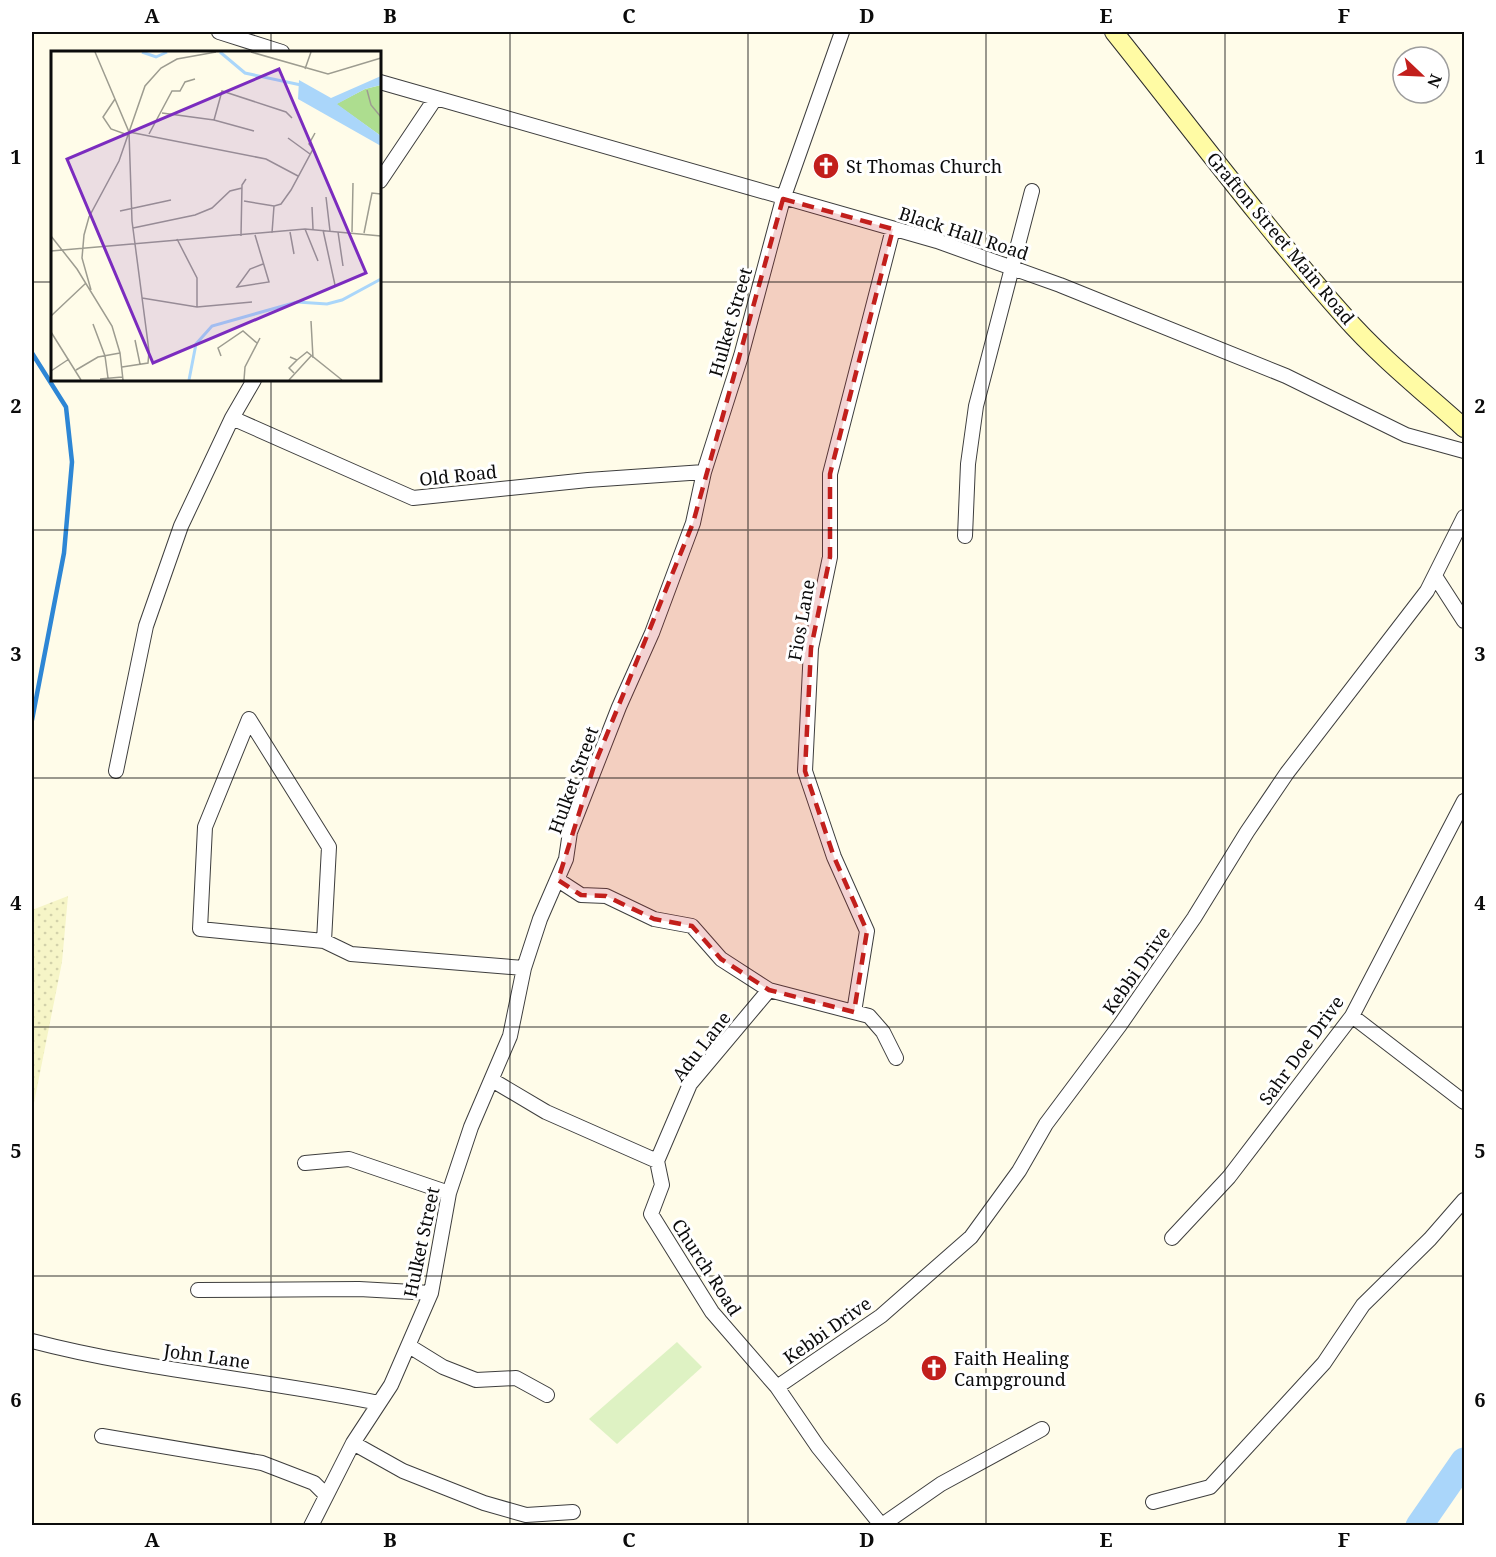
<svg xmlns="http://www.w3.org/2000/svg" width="1496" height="1557" viewBox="0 0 1496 1557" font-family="'Noto Serif',serif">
<defs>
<pattern id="farmland-dots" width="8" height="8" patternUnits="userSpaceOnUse" patternTransform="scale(1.5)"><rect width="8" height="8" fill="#f6f5c7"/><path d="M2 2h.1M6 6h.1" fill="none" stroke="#d2d1aa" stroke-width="1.8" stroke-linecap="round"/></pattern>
</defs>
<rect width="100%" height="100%" fill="#fffce9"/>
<!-- farmland -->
<path fill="url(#farmland-dots)" d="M68 896 62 962 32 1113V910Z"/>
<!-- pitch -->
<path fill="#def2c3" d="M677 1342 702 1367 617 1444 589 1419Z"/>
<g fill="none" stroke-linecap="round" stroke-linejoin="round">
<!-- stream -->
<path stroke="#2d86d5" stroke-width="4.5" d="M32 353 66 407 72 462 64 553 32 720"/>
<!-- river -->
<path stroke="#aad6fa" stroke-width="27" d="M1419 1526 1464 1461"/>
<defs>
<path id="street" d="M219 32 282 52
M380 82 937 241 1060 285 1286 376 1406 435 1464 451
M380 181 435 99
M232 418 413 498 588 480 704 472
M965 536 968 464 976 406 1032 191
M1435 576 1464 621
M116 771 146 626 181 526 232 418 254 380
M558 880 581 895 606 896 654 919 692 926 721 959 769 990 869 1016 883 1032 896 1058
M324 941 329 847 249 719 205 827 200 929 324 941 351 954 524 968
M854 1012 867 931 834 857 805 771 811 648 830 557V474L893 229
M1352 1016 1464 1102
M492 1080 546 1112 657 1161 662 1185 651 1214 712 1312 777 1387 818 1447 882 1526
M657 1161 690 1084 769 990
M305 1163 349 1159 449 1193
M1172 1238 1229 1177 1352 1016 1464 801
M198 1290 359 1289 431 1293
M32 1341C146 1371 264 1379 379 1403
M409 1346 443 1367 476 1380 516 1378 547 1395
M777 1387 881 1316 971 1237 1019 1171 1046 1124 1120 1025 1194 918 1247 832 1287 773 1427 591 1464 517
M102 1436 262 1463 314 1483 325 1494
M353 1443 403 1471 484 1503 526 1515 573 1512
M1153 1502 1210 1487 1324 1363 1363 1305 1430 1239 1464 1200
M882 1525 941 1484 1042 1429
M311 1526 353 1443 391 1385 431 1293 449 1193 471 1127 510 1036 524 968 540 919 566 859 570 832 619 707 652 633 693 523 704 472 741 356 783 199 842 32"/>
<path id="secondary" d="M1114 32C1190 127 1263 225 1344 316 1380 357 1424 392 1464 428"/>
</defs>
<!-- street casing -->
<use href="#street" stroke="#3e3e3e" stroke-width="16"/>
<!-- secondary casing -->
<use href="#secondary" stroke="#2d2d2d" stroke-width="20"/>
<!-- street -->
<use href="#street" stroke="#fff" stroke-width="14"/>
<!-- secondary -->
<use href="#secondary" stroke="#fffba4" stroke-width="18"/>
</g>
<!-- marked area -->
<path fill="#c21f1c" fill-opacity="0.2" stroke="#c21f1c" stroke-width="4.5" stroke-dasharray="12 8" stroke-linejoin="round" d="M783 199 893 229 830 474V557L811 648 805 771 834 857 867 931 854 1012 769 990 721 959 692 926 654 919 606 896 581 895 558 880 594 766 693 523Z"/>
<!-- grid -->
<path fill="none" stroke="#0b0b0b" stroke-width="1.5" stroke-opacity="0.55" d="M271 32V52M510 32V1526M748 32V1526M986 32V1526M1225 32V1526M32 282H52M380 282H1464M271 380V1526M32 530H1464M32 778H1464M32 1027H1464M32 1276H1464"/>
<!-- icons -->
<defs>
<symbol id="church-disc" viewBox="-11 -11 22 22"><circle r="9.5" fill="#c21f1c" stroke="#fff"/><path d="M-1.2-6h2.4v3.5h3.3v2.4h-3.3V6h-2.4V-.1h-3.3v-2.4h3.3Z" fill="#fff"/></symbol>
</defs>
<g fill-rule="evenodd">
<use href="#church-disc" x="811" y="151" width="30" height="30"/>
<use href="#church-disc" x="919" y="1353" width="30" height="30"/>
</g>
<g text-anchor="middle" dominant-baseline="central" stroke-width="6" stroke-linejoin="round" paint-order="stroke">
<!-- poi labels -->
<g font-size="18" fill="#0b0b0b" stroke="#fff" text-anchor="start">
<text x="846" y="166">St Thomas Church</text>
<text x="954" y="1358">Faith Healing<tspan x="954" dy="21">Campground</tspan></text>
</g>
<!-- street labels -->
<g font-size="18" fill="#0b0b0b" stroke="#fff">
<text transform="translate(964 233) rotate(18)">Black Hall Road</text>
<text transform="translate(1281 238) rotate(50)">Grafton Street Main Road</text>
<text transform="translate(730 322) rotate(-74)">Hulket Street</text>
<text transform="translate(458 475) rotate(-6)">Old Road</text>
<text transform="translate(801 620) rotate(-80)">Fios Lane</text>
<text transform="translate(573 780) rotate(-70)">Hulket Street</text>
<text transform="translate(1136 970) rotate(-55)">Kebbi Drive</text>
<text transform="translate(701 1046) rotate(-52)">Adu Lane</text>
<text transform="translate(1301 1050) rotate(-54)">Sahr Doe Drive</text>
<text transform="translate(421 1242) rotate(-78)">Hulket Street</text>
<text transform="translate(707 1267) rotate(57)">Church Road</text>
<text transform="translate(827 1330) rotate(-35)">Kebbi Drive</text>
<text transform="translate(207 1356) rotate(8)">John Lane</text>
</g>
</g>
<!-- overview -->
<g transform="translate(51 51)">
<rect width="330" height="330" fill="#fffce9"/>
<path d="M330 34V85L285 53 314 38Z" fill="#addd8f"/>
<path d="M330 25V34L314 38 286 53 330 85V95L247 48 248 29 280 47Z" fill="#aad6fa"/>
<path fill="none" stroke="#aad6fa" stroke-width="3" d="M91 1 105 6 116 1M169 1 194 22 250 34M138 329 145 293 161 275 246 251 276 253 291 249 330 228"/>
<path fill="none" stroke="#9d9c90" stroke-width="1.5" d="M44 1 78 81 81 170 98 300 97 312 71 316M200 1 277 23 330 7M254 18 260 1M316 39 320 54 330 66M64 48 52 66 60 78 77 84M111 62 163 69 203 80M163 69 171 40 235 61 241 67M78 81 215 108 247 125M98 83 121 40H129L134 31 144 28M237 87 259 103M275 146 279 180M193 150 223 155M261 156 262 178M69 160 120 149M82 177 144 164 161 157 179 140 191 137M254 178 267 210M272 179 284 234M239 181 243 203M287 181 292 215M301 181 302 132M221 182 223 155 230 153 240 139 262 98 258 93 264 82M313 182 321 142 330 143M204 184 218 231 186 236 199 218 212 213M0 185 26 218 61 275 69 302 72 329M190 185 191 134 195 128M126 188 146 227V256M0 200 254 178 330 185M40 239 31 207 33 184 38 166 68 110 94 35 110 17 126 8 165 1M91 247 146 256 201 251M0 265 35 232M260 270 262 307M42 273 54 305 57 327M0 281 30 329M84 289 89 313M170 305 167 297 192 280 206 292M239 306 246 309 238 317 243 322M246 309 256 301 291 329M25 319 47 306 69 302M0 320 18 308M49 328 71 326M193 329 194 316 209 287M238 329 260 305"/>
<path fill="#7b2cbf" fill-opacity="0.15" stroke="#7b2cbf" stroke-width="3" d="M228 18 315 222 102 312 16 108Z"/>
<rect width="330" height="330" fill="none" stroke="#0b0b0b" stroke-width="3"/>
</g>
<!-- border -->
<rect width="1496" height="1557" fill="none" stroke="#ffffff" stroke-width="66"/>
<!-- north arrow -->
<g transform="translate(1421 75) rotate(113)"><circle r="28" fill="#ffffff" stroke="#9d9d9d" stroke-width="1.5"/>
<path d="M0-4.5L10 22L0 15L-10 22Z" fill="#c21f1c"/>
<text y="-9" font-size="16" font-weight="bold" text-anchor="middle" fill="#0b0b0b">N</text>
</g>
<rect x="33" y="33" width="1430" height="1491" fill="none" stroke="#0b0b0b" stroke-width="2"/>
<g font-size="20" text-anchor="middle" font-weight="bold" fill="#0b0b0b">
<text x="152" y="23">A</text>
<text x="390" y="23">B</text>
<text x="629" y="23">C</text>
<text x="867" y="23">D</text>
<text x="1106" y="23">E</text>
<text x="1344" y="23">F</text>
<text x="16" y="164">1</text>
<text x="1480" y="164">1</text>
<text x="16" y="413">2</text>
<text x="1480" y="413">2</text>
<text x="16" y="661">3</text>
<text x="1480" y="661">3</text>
<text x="16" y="910">4</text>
<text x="1480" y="910">4</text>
<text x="16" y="1158">5</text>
<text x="1480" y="1158">5</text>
<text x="16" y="1407">6</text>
<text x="1480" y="1407">6</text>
<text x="152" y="1547">A</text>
<text x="390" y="1547">B</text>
<text x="629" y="1547">C</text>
<text x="867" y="1547">D</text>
<text x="1106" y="1547">E</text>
<text x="1344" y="1547">F</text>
</g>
</svg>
